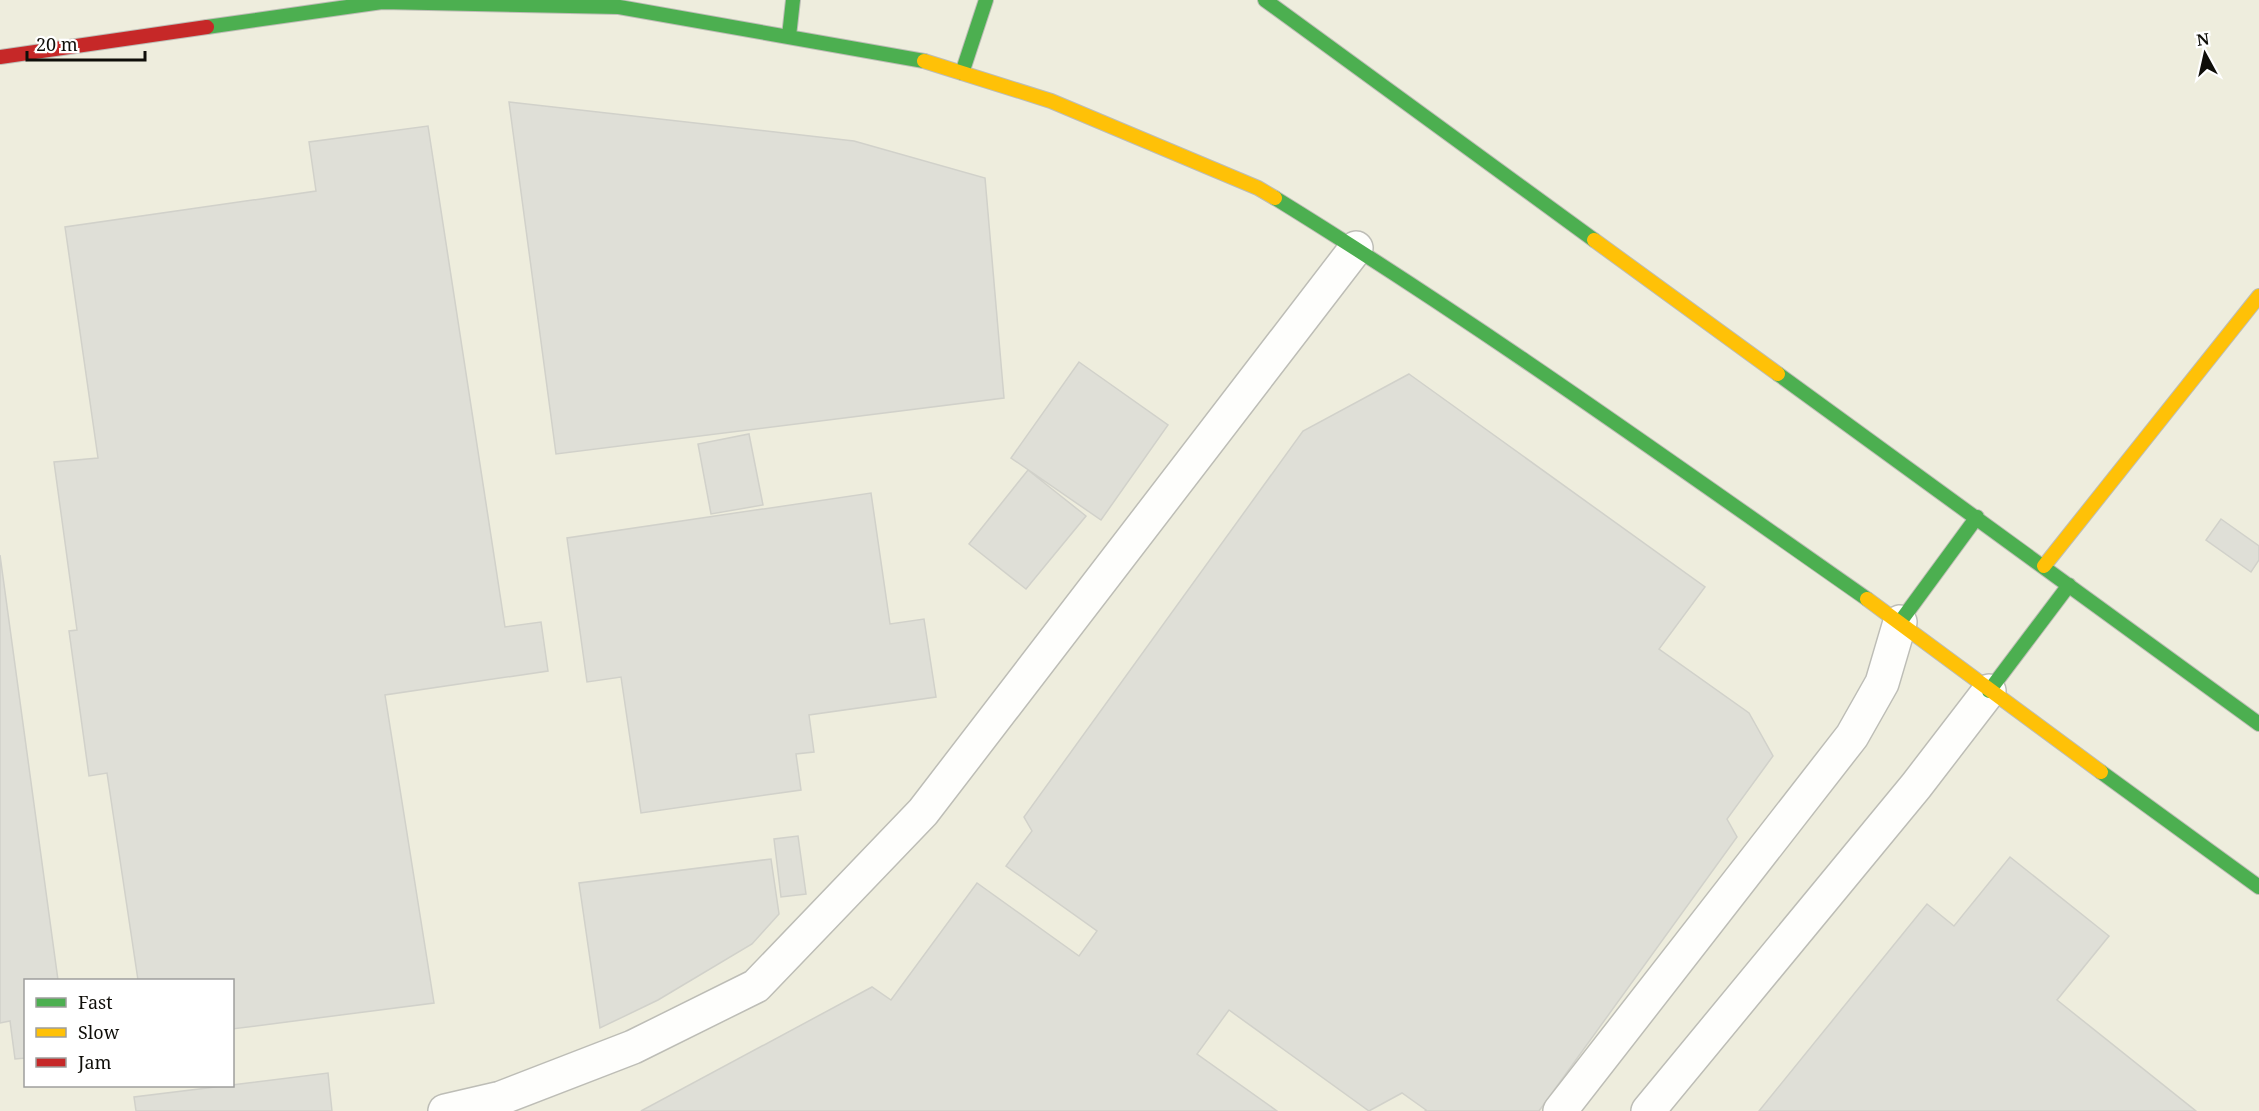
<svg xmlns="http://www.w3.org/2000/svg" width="2259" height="1111" viewBox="0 0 2259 1111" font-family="'Noto Serif',serif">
<rect width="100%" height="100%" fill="#f8f8ee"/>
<!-- built -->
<path fill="#eeeddd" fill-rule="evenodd" d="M0 0H2259V1111H0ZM26 980H232V1086H26Z"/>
<!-- building -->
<path fill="#dfdfd7" stroke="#d1d1ca" stroke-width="1.5" d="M509 102 854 141 985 178 1004 398 556 454Z
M428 126 505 627 541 622 548 671 385 695 434 1003 232 1029V980H138L107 773 89 776 69 631 77 630 54 462 98 458 65 227 316 191 309 142Z
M1079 362 1168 425 1101 520 1011 458Z
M1409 374 1705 587 1659 649 1749 713 1773 756 1727 819 1737 837 1539 1111H1425L1426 1110 1402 1093 1369 1111 1229 1010 1197 1054 1277 1111H641L872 987 891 1000 977 883 1079 956 1097 931 1006 866 1032 831 1024 817 1303 431Z
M749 434 763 505 711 514 698 444Z
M1028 470 1086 516 1026 589 969 544Z
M871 493 890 624 924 619 936 697 809 715 814 752 796 754 801 790 641 813 621 677 587 682 567 538Z
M2221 519 2259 546V560L2251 572 2206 540Z
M0 555 58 980H26V1058L15 1059 10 1021 0 1023Z
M798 836 806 894 781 897 774 839Z
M2010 857 2109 936 2057 1000 2196 1111H1759L1927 904 1954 926Z
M771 859 779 914 752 944 658 1000 600 1028 579 883Z
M328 1073 332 1111H136L134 1097Z"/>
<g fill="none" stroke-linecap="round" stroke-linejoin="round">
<defs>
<path id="street" d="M445 1111 501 1098 633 1047 756 986 923 812 1356 248
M1560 1111 1852 736 1882 683 1900 622
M1648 1111 1916 786 1989 691"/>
<path id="fast" d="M1265 0 1594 240
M207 27 382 2 619 7 924 61
M789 36 793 0
M962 73 986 0
M1275 198C1478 323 1671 462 1867 599
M1778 374 2259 724
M1900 622 1977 517
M1989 691 2069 585
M2101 772 2259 887"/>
<path id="slow" d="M924 61 1051 101 1258 188 1275 198
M1594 240 1778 374
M2044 566 2259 296
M1867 599 2101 772"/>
<path id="jam" d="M0 57 207 27"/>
</defs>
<!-- street casing -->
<use href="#street" stroke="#bdbdb6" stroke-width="36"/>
<!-- fast casing -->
<use href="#fast" stroke="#bdbdb6" stroke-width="16"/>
<!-- slow casing -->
<use href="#slow" stroke="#bdbdb6" stroke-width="16"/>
<!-- jam casing -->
<use href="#jam" stroke="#bdbdb6" stroke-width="16"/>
<!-- street -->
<use href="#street" stroke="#fefefc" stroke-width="33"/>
<!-- fast -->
<use href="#fast" stroke="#4caf50" stroke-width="14"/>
<!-- slow -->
<use href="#slow" stroke="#ffc107" stroke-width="14"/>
<!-- jam -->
<use href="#jam" stroke="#c62828" stroke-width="14"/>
</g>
<!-- legend -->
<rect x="24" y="979" width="210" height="108" fill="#ffffff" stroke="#9f9f9d" stroke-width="1.5"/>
<rect x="36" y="998" width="30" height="9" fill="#4caf50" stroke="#9f9f9d" stroke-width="1.5"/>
<text x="78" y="1009" font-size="18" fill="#0f0e09">Fast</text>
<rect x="36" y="1028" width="30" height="9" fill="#ffc107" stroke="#9f9f9d" stroke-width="1.5"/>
<text x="78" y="1039" font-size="18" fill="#0f0e09">Slow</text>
<rect x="36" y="1058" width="30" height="9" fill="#c62828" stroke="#9f9f9d" stroke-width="1.5"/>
<text x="78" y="1069" font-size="18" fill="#0f0e09">Jam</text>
<!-- north arrow -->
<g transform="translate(2205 54) rotate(352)" stroke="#ffffff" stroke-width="4.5" paint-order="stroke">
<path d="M0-4.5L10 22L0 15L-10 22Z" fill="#0f0e09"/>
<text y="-9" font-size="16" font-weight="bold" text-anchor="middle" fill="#0f0e09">N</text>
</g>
<!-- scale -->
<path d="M27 51v9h118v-9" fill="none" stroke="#0f0e09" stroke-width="3"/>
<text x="36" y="51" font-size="18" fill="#0f0e09" stroke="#ffffff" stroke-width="4.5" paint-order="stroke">20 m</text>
</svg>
